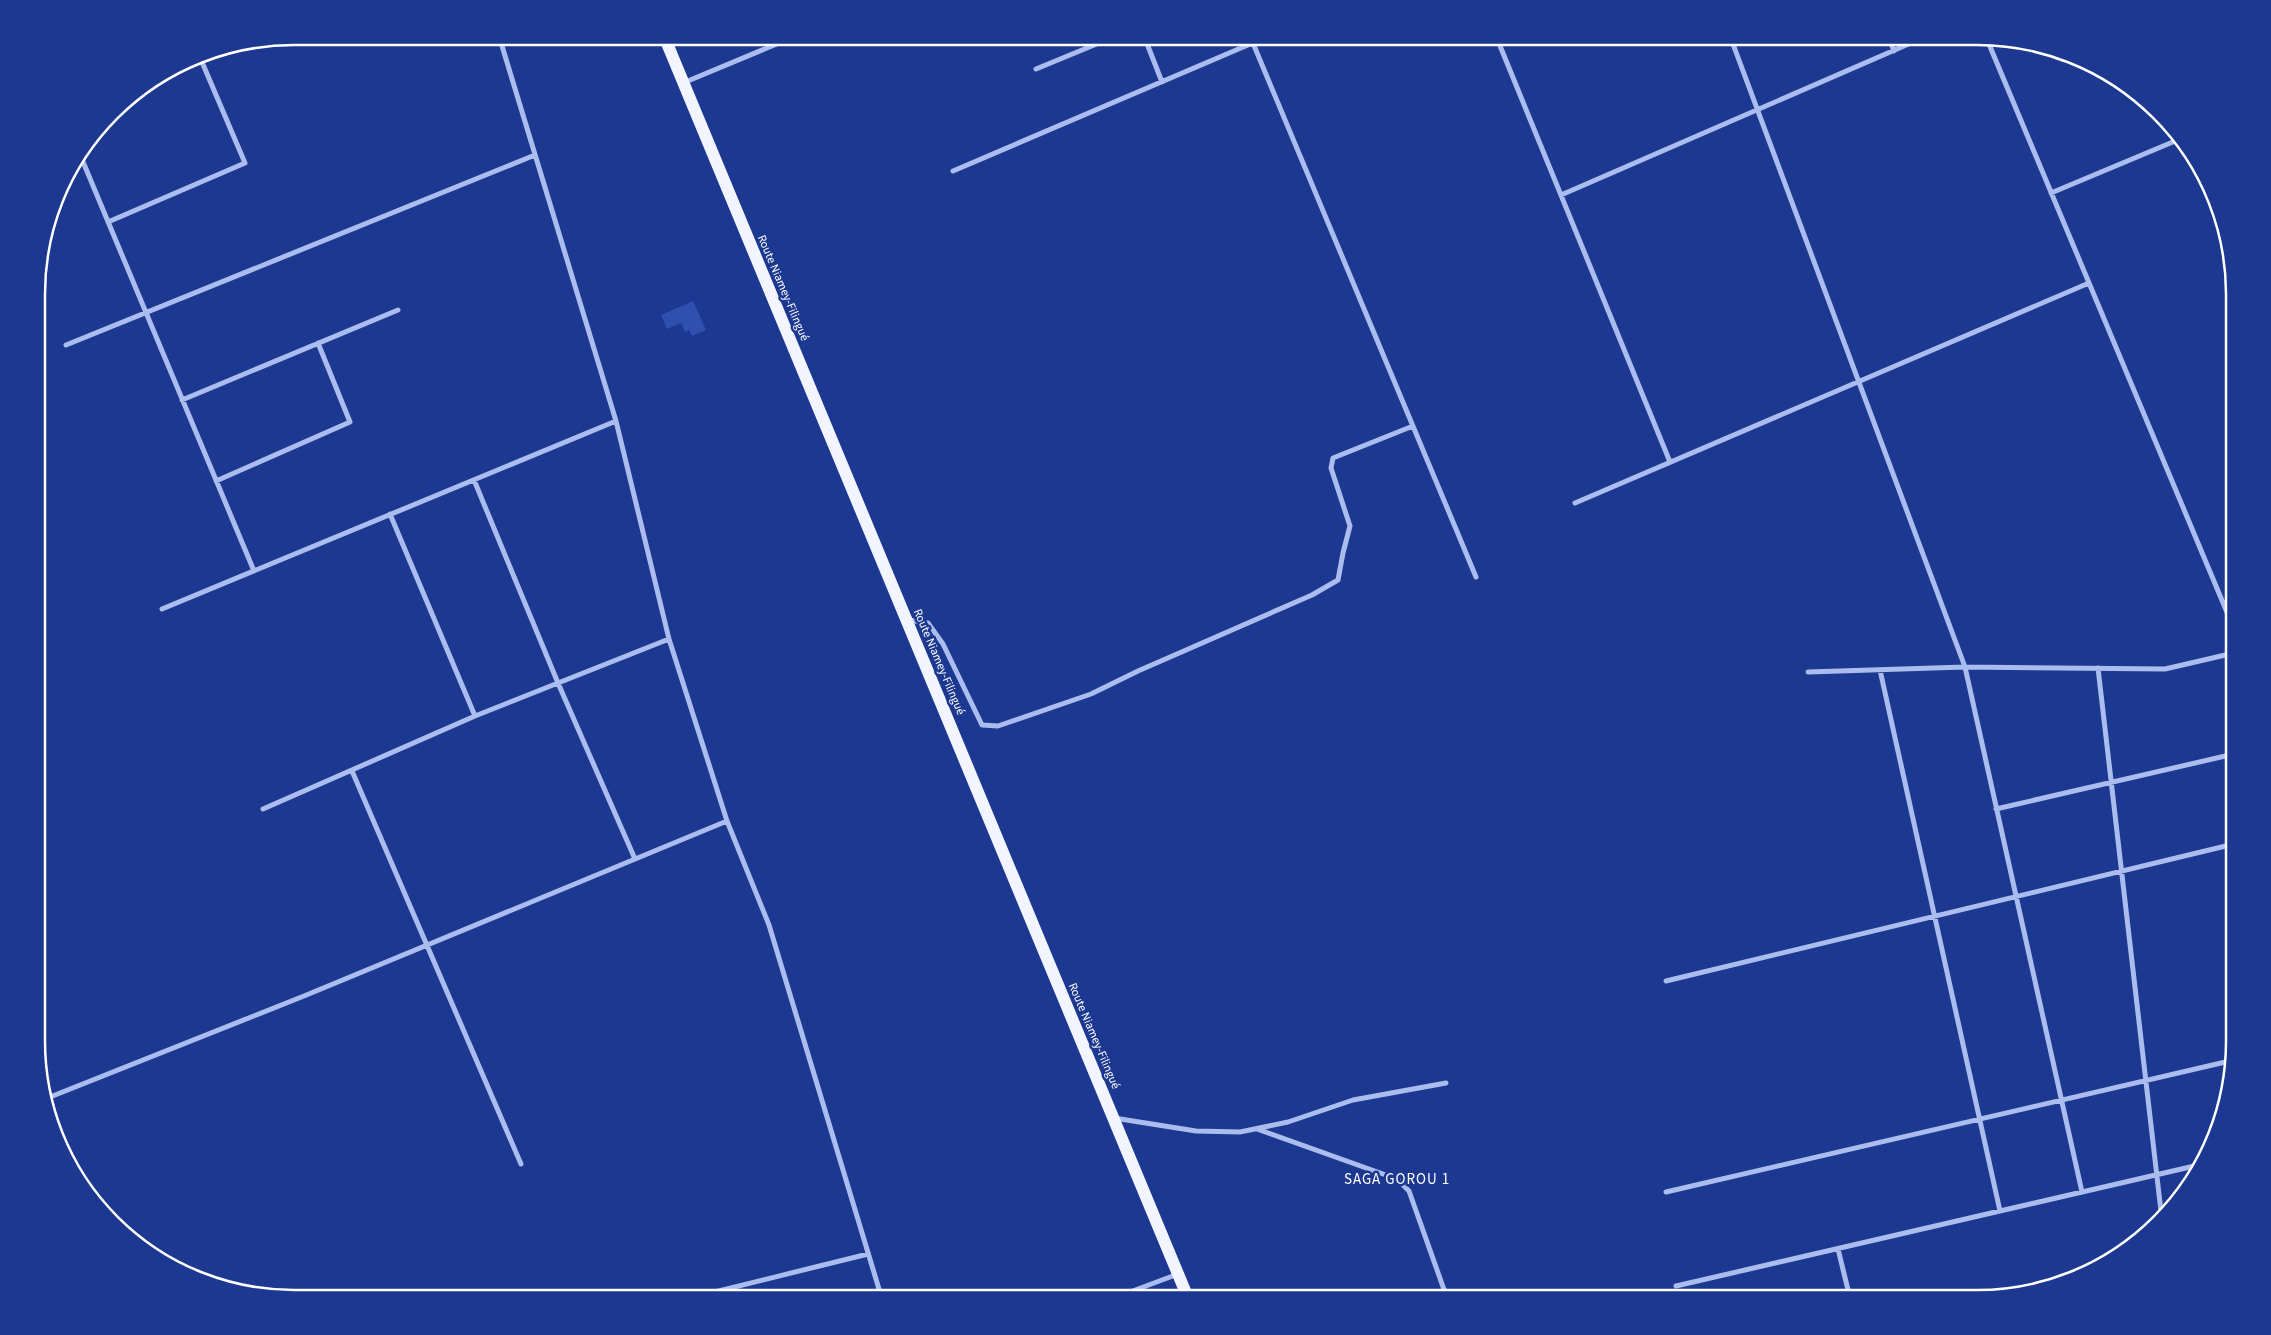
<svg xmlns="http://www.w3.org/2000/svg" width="2271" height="1335" viewBox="0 0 2271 1335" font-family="'Source Sans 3',sans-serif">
<rect width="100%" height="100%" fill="#1c3890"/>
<!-- green -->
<path fill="#2f50ae" d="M693 301 706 330 692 336 689 330 685 332 681 323 667 329 661 315Z"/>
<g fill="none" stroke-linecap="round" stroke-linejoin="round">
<!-- street -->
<path stroke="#abbcee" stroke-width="5" d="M499 36 616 421 669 639 727 821 769 925 882 1299
M1144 36 1162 82
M1250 36 1476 577
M1496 36 1670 462
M1730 36 1965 667 2082 1192
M1888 36 1894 51
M1986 37 2234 629
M1498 42 1513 36
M1036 69 1116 36
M683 83 796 36
M81 157 254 571
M953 171 1269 36
M2051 193 2180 139
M1561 195 1927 36
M108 222 245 163 199 55
M66 345 535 155
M182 400 398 310
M474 480 558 683 635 859
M216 481 350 422 318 343
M1575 503 2089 283
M390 514 475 716
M162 609 616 421
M909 620 928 623 943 644 982 725 998 726 1091 694 1138 671 1312 595 1338 580 1343 553 1350 526 1331 468 1333 458 1413 426
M2098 668 2162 1220
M1880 670 2000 1211
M1808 672 1965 667 2165 669 2234 653
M352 771 521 1164
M263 809 475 716 669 639
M1996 809 2234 754
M1666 981 2234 844
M45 1099 304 996 727 821
M1114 1118 1196 1131 1240 1132 1288 1122 1353 1100 1446 1083
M1257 1129 1397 1179 1409 1191 1447 1298
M1666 1192 2234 1060
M1838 1249 1850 1298
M1676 1286 2203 1164
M1114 1298 1178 1274
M686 1299 868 1254"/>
<!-- primary -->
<path stroke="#f2f4ff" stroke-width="12" d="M664 36 1188 1298"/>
</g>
<g text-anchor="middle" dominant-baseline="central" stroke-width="5" stroke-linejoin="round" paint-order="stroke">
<!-- street labels -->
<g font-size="12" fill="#fff" stroke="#1c3890">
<text transform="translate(783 288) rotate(67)">Route Niamey-Filingué</text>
<text transform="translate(939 662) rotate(67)">Route Niamey-Filingué</text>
<text transform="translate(1094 1036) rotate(67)">Route Niamey-Filingué</text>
</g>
<!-- quarter labels -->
<g font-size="15" letter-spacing="1" fill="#fff" stroke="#1c3890">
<text x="1397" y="1179">SAGA GOROU 1</text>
</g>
</g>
<!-- crop -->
<path d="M0 0H2271V1335H0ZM294 45H1977A249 249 0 0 1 2226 294V1041A249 249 0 0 1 1977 1290H294A249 249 0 0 1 45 1041V294A249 249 0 0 1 294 45Z" fill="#1c3890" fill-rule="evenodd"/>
<path fill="none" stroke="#fff" stroke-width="2.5" d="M294 45H1977A249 249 0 0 1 2226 294V1041A249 249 0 0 1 1977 1290H294A249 249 0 0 1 45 1041V294A249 249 0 0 1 294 45Z"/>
</svg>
